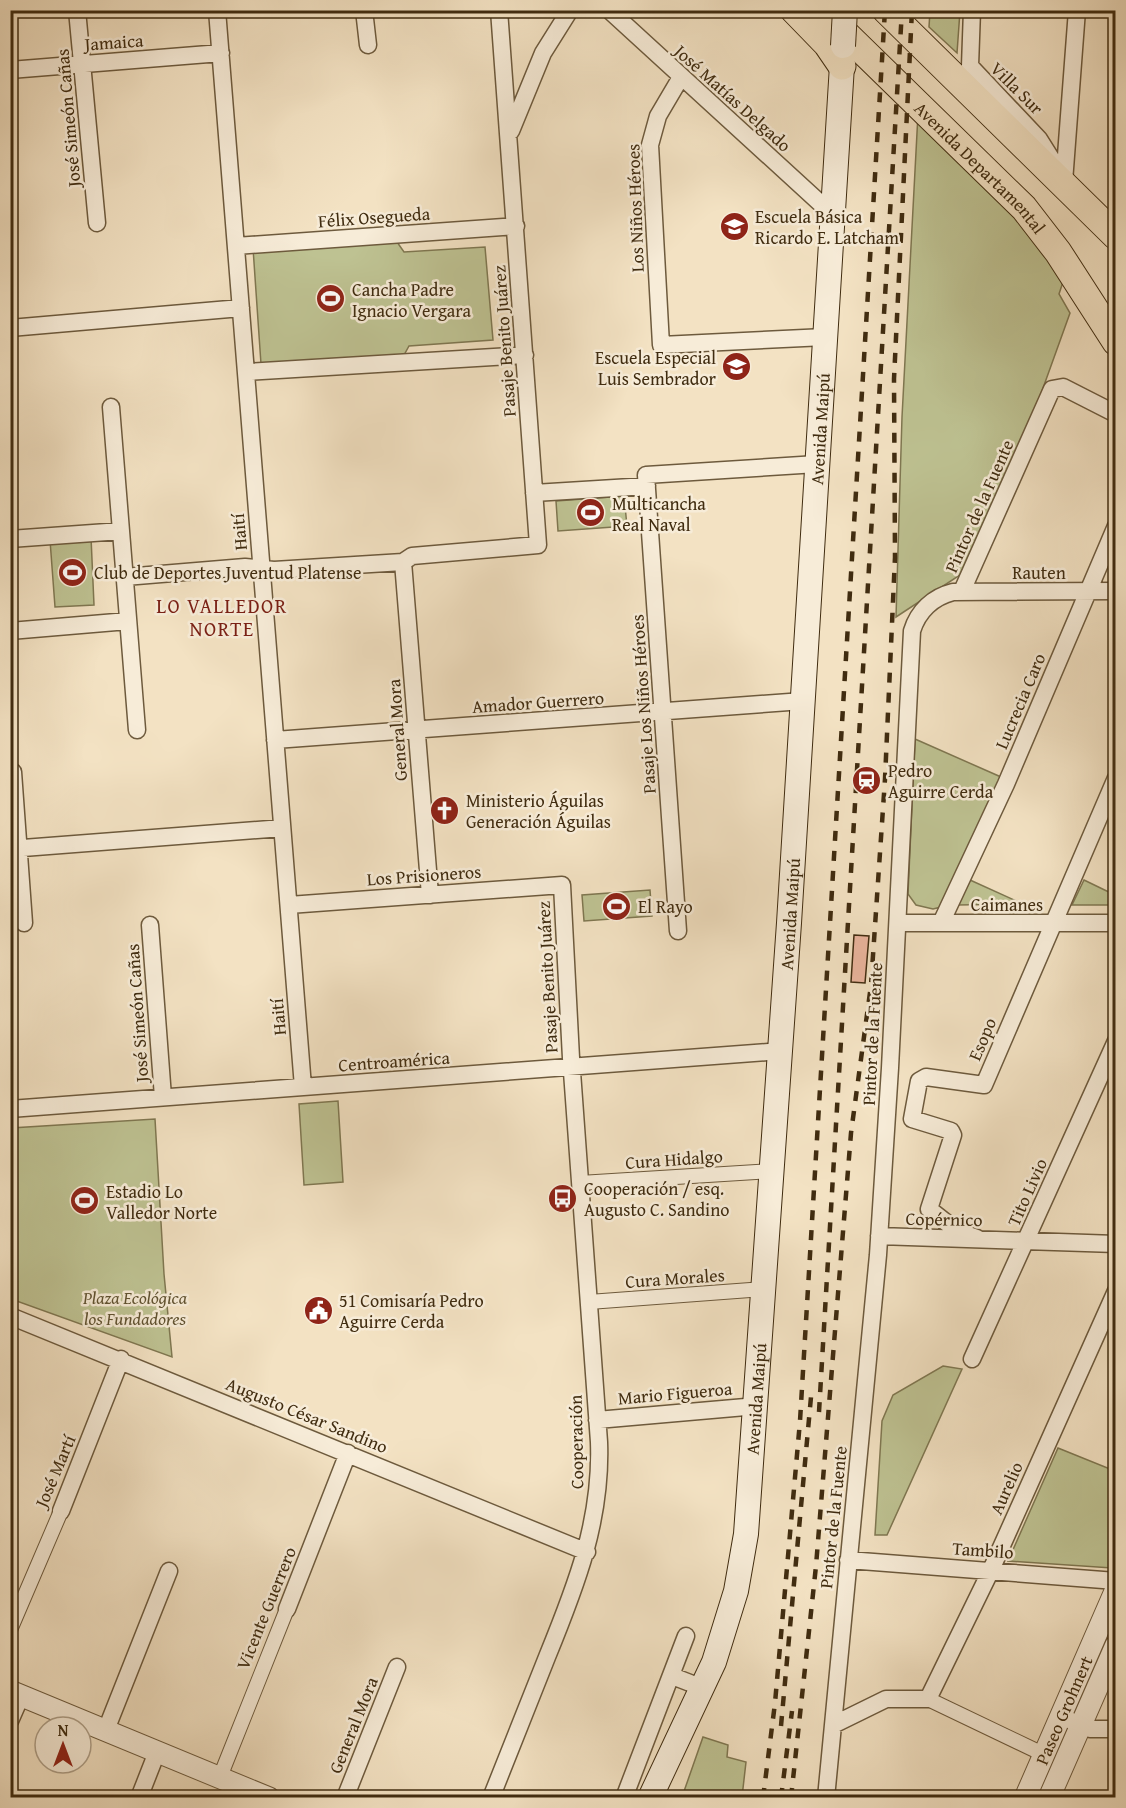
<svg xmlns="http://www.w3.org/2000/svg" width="1126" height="1808" viewBox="0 0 1126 1808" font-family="'Gentium Book Plus',serif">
<rect width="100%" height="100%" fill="#f3e2c3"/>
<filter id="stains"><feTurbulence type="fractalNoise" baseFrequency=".00333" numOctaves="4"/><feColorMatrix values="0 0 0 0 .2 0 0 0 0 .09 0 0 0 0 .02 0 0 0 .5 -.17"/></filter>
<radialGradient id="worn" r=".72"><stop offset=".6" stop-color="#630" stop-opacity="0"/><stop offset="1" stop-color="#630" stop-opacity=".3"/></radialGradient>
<!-- green -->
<path fill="#bec292" stroke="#7f7751" stroke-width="1.5" d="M930 11H960L957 53 929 27Z
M918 114 993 189 1064 279 1059 294 1070 313 1038 402 960 575 896 617 902 417Z
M397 242 404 252 485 247 493 340 409 346 404 355 261 364 253 248Z
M624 496 627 526 558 531 556 501Z
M91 537 94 605 55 607 50 540Z
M915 739 1001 777 941 907 933 909 916 905 908 894Z
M970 880 1023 904 958 905Z
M1084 880 1115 895V905H1072Z
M650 890 652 916 584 921 582 895Z
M338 1101 343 1182 304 1185 299 1104Z
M155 1119 164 1274 172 1357 11 1299V1128Z
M943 1366 962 1369 887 1535H875L882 1421 893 1395Z
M1058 1448 1115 1471 1116 1562 1112 1568 1008 1561Z
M703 1737 728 1745 727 1757 746 1762 742 1797H682Z"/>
<!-- building -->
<path fill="#ecb69f" stroke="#402c10" stroke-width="1.5" d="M854 935 869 936 865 983 851 982Z"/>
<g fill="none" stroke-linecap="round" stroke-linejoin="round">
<defs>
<path id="pedestrian" d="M580 1183 771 1171
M589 1302 764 1289
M10 1630 61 1511
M928 1699 1043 1754
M220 1777 287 1609"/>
<path id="minor" d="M77 10 97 223
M217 10 303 1087
M364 10 368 45
M609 10 832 214
M972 10 970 66 1039 139 1056 166
M10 70 221 53
M681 77 658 116 650 145 661 345 825 337
M511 131 543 53 570 10
M1064 182 1077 10
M236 246 516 226
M10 328 241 308
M246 372 525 355
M111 407 137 730
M534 493 647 486
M10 539 121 531
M403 562 412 556 538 545 499 10
M403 562 430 895
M125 577 245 567 274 570 403 562
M962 591 1052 389 1063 387 1116 414
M10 631 128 621
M275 740 803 701
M13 772 24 923
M10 849 282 828
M289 905 562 885 571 1058 599 1442C602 1520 576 1586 547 1657 528 1704 510 1751 491 1798
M898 923H1116
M941 923 1006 784 1116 526
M150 925 163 1097
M678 931 646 475 817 464
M10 1109 781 1051
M879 1236 1116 1244
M977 1238 957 1231 929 1209 953 1135 951 1131 912 1119 919 1081 926 1077 984 1085 1116 778
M10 1316 587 1552
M972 1359 1116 1041
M597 1420 757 1406
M61 1511 121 1359
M848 1560 1116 1581
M287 1609 348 1453
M672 1676 703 1688
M1060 1716 1090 1729H1116
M10 1721 21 1696
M833 1725 886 1699H928L991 1570 1116 1291
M106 1730 169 1571
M139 1798 157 1752
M345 1798 397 1667
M624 1798 686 1636
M826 1798 878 1255 890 1068 912 631C918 611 933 597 953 592L1116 591"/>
<g id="tertiary">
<path d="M10 1691 269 1798"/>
<path id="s1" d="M1025 1798 1116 1589"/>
<path d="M1049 1798 1116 1645"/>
</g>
<g id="secondary">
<path id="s2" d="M650 1798 714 1662 736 1591 746 1534 789 923 843 49"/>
</g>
<g id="primary">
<path d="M794 10 827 44 842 66"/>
<path id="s3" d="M821 10 1024 208 1058 252 1116 342"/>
<path d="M886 10 1116 236"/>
</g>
</defs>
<!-- pedestrian casing -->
<use href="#pedestrian" stroke="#6d5a3d" stroke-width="16"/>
<!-- minor casing -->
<use href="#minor" stroke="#6d5a3d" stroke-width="19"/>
<!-- tertiary casing -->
<use href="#tertiary" stroke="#6d5a3d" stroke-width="23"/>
<!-- secondary casing -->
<use href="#secondary" stroke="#402c10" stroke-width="26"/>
<!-- primary casing -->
<use href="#primary" stroke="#402c10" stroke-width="29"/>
<!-- pedestrian -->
<use href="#pedestrian" stroke="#f7ecd8" stroke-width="14"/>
<!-- minor -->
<use href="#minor" stroke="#f7ecd8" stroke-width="16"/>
<!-- tertiary -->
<use href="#tertiary" stroke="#f7ecd8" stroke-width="21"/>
<!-- secondary -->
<use href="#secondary" stroke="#f7ecd8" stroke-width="24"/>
<!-- primary -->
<use href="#primary" stroke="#f3e2c3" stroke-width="27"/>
<!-- rail -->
<path stroke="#402c10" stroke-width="4.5" stroke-dasharray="10 10" stroke-linecap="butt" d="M819 1412 902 10
M781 1726 811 1397
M763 1798 775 1703 800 1421 885 10
M781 1798 792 1711
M791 1798 816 1566 851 1133 871 985 885 779 895 557 894 379 912 10"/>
<defs>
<path id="secondary-bridge" d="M843 46 845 10"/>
</defs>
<!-- secondary-bridge casing -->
<use href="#secondary-bridge" stroke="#402c10" stroke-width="26" stroke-linecap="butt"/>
<!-- secondary-bridge -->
<use href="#secondary-bridge" stroke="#f7ecd8" stroke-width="24"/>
</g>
<!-- icons -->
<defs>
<symbol id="school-disc" viewBox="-11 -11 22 22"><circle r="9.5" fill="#8f2418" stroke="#f7ecd8"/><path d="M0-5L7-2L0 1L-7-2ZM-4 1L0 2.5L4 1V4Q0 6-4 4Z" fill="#fff"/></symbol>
<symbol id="stadium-disc" viewBox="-11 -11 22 22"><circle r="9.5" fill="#8f2418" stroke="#f7ecd8"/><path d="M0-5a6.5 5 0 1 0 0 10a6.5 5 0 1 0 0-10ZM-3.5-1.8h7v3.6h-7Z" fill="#fff"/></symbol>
<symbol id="station-disc" viewBox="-11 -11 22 22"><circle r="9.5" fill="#8f2418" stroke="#f7ecd8"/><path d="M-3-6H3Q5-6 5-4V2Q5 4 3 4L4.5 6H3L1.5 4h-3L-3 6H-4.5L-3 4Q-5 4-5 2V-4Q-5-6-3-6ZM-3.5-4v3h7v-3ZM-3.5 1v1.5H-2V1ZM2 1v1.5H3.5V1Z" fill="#fff"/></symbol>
<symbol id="church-disc" viewBox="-11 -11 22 22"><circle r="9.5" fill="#8f2418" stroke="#f7ecd8"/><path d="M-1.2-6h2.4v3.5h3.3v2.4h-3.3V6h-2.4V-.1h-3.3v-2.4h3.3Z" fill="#fff"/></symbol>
<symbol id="bus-disc" viewBox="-11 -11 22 22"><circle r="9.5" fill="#8f2418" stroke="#f7ecd8"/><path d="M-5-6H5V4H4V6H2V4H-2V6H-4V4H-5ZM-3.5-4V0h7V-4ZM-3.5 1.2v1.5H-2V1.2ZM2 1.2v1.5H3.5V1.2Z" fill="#fff"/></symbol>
<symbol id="civic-disc" viewBox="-11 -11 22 22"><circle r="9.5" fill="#8f2418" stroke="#f7ecd8"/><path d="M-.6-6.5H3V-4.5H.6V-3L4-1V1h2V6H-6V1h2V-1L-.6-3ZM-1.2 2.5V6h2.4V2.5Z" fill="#fff"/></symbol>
</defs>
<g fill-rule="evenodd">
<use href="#school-disc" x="718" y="210" width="33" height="33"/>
<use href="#stadium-disc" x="314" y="282" width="33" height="33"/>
<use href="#school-disc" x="720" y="350" width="33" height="33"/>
<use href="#stadium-disc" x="574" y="496" width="33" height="33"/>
<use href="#stadium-disc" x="56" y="556" width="33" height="33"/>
<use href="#station-disc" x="850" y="764" width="33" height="33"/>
<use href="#church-disc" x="428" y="794" width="33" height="33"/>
<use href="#stadium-disc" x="600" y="890" width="33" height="33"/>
<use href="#bus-disc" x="546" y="1182" width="33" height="33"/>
<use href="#stadium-disc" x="68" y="1184" width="33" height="33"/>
<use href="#civic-disc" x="302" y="1294" width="33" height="33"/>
</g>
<g text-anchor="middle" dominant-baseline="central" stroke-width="5" stroke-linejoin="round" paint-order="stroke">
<!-- street labels -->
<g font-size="18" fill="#402c10" stroke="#f7ecd8">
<text transform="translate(114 42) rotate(-4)">Jamaica</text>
<text transform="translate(1017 88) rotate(45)">Villa Sur</text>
<text transform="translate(733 98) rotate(42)">José Matías Delgado</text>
<text transform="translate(68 118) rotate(-95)">José Simeón Cañas</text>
<text stroke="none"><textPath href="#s3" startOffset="224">Avenida Departamental</textPath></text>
<text transform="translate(635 208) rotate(-92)">Los Niños Héroes</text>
<text transform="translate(374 217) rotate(-4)">Félix Osegueda</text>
<text transform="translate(504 341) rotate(-94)">Pasaje Benito Juárez</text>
<text stroke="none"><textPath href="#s2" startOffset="1390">Avenida Maipú</textPath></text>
<text transform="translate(979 506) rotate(-66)">Pintor de la Fuente</text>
<text transform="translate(239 532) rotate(-95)">Haití</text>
<text x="1039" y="572">Rauten</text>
<text transform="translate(1020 701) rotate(-67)">Lucrecia Caro</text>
<text transform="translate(538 702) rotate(-4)">Amador Guerrero</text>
<text transform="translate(643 704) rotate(-94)">Pasaje Los Niños Héroes</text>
<text transform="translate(397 730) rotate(-94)">General Mora</text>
<text transform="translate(424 875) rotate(-4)">Los Prisioneros</text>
<text x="1007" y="904">Caimanes</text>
<text stroke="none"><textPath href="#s2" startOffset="904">Avenida Maipú</textPath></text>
<text transform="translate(547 977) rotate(-93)">Pasaje Benito Juárez</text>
<text transform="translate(137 1013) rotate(-94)">José Simeón Cañas</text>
<text transform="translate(278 1017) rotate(-95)">Haití</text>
<text transform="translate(872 1034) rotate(-87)">Pintor de la Fuente</text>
<text transform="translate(982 1039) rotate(-67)">Esopo</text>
<text transform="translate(394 1061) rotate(-4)">Centroamérica</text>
<text transform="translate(674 1159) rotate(-4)">Cura Hidalgo</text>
<text transform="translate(1027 1192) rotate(-66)">Tito Livio</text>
<text transform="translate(944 1219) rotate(1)">Copérnico</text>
<text transform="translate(675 1278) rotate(-4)">Cura Morales</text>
<text transform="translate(675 1393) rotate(-5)">Mario Figueroa</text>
<text stroke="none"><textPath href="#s2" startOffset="418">Avenida Maipú</textPath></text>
<text transform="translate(307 1415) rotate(22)">Augusto César Sandino</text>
<text transform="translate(576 1442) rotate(-91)">Cooperación</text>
<text transform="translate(55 1471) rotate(-67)">José Martí</text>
<text transform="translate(1006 1488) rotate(-66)">Aurelio</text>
<text transform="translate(833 1517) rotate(-84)">Pintor de la Fuente</text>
<text transform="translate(983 1550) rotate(4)">Tambilo</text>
<text transform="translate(266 1608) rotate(-68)">Vicente Guerrero</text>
<text stroke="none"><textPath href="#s1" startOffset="96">Paseo Grohnert</textPath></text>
<text transform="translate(353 1725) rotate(-68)">General Mora</text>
</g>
<!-- poi labels -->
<g font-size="18" fill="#402c10" stroke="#f7ecd8" text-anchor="start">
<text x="755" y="216">Escuela Básica<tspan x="755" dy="21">Ricardo E. Latcham</tspan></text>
<text x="352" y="289">Cancha Padre<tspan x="352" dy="21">Ignacio Vergara</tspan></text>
<text x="716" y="357" text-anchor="end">Escuela Especial<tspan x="716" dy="21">Luis Sembrador</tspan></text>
<text x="612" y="503">Multicancha<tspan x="612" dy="21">Real Naval</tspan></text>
<text x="94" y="572">Club de Deportes Juventud Platense</text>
<text x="888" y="770">Pedro<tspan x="888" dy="21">Aguirre Cerda</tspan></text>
<text x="466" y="800">Ministerio Águilas<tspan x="466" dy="21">Generación Águilas</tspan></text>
<text x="638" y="906">El Rayo</text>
<text x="584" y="1188">Cooperación / esq.<tspan x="584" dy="21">Augusto C. Sandino</tspan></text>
<text x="106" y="1191">Estadio Lo<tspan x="106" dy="21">Valledor Norte</tspan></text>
<text x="339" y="1300">51 Comisaría Pedro<tspan x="339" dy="21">Aguirre Cerda</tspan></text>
</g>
<!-- park labels -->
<g font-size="18" font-style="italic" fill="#605230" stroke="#f7ecd8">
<text x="135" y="1297">Plaza Ecológica<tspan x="135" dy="21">los Fundadores</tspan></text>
</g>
<!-- neighbourhood labels -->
<g font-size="20" letter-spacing="1.5" fill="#7a1f14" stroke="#f7ecd8">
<text x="222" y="605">LO VALLEDOR<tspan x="222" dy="23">NORTE</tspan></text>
</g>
</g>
<!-- margin -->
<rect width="1126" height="1808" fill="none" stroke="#f3e2c3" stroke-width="36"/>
<rect x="12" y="12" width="1102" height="1784" fill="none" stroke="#402c10" stroke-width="3"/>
<rect x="18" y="18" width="1090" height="1772" fill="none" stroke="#402c10" stroke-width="1.5"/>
<!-- north arrow -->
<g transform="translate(63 1745)"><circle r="28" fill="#f7ecd8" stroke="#ae9f88" stroke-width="1.5"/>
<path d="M0-4.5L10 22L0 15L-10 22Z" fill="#8f2418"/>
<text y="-9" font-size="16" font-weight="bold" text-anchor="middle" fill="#402c10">N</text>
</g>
<rect width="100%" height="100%" filter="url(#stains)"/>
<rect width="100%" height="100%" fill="url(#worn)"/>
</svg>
